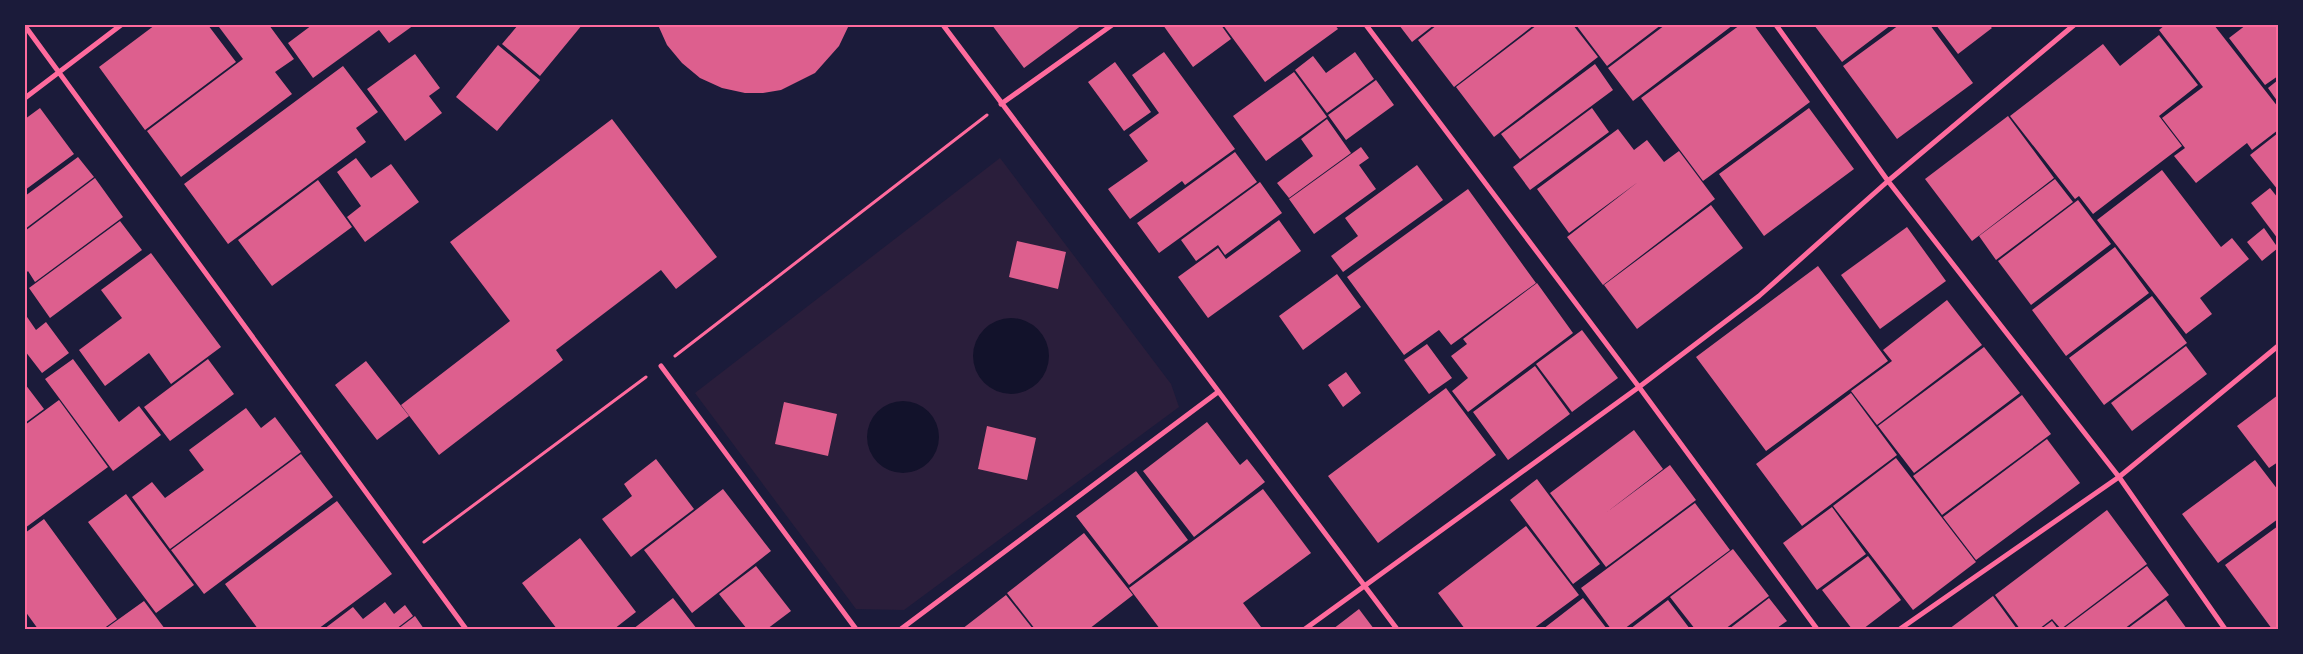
<svg xmlns="http://www.w3.org/2000/svg" width="2303" height="654" viewBox="0 0 2303 654" font-family="Jost,sans-serif">
<rect width="100%" height="100%" fill="#1b1b3a"/>
<!-- green -->
<path fill="#2a1e3b" d="M1000 158 1171 384 1179 407 904 610 856 609 695 393Z"/>
<!-- water -->
<path fill="#12122b" d="M973 356a38 38 0 1 1 76 0a38 38 0 1 1-76 0Z
M867 437a36 36 0 1 1 72 0a36 36 0 1 1-72 0Z"/>
<!-- building -->
<path fill="#dd5f8e" d="M155 25H208L236 62 145 130 99 67Z
M222 25H269L294 59 275 72 292 94 181 177 147 131 243 59 219 27Z
M312 25H414L389 43 379 30 313 78 288 43Z
M518 25H582L540 76 502 44Z
M658 25H849L839 46 815 73 781 90 763 93H745L722 88 700 78 682 63 667 45Z
M992 25H1082L1024 68Z
M1163 25H1221L1231 39 1193 67Z
M1223 25H1335L1338 29 1265 82Z
M1399 25H1434L1412 42Z
M1437 25H1534L1454 87 1418 40Z
M1537 25H1573L1598 57 1494 137 1456 87Z
M1576 25H1661L1607 66Z
M1665 25H1733L1633 101 1608 68Z
M1740 25H1754L1810 102 1703 181 1641 98Z
M1814 25H1891L1842 62Z
M1899 25H1930L1973 83 1897 139 1843 66Z
M1936 25H1989L1992 28 1958 54Z
M2165 25H2214L2278 107V130L2252 150 2247 143 2196 183 2174 156 2185 148 2162 118 2203 87 2159 30Z
M2246 25H2278V76L2265 85 2229 38Z
M2159 35 2198 85 2159 116 2182 146 2093 214 2079 196 2075 199 2010 116 2103 44 2120 66Z
M498 45 540 80 497 131 456 97Z
M1164 52 1235 149 1185 185 1182 181 1130 219 1108 189 1148 161 1129 135 1159 113 1132 75Z
M1355 52 1374 79 1327 113 1295 70 1313 56 1326 73Z
M415 54 440 88 429 96 442 113 405 141 367 89Z
M1115 62 1151 112 1124 131 1088 82Z
M1595 64 1613 90 1520 159 1501 134Z
M343 66 378 112 356 128 366 142 228 244 184 184Z
M1294 72 1327 117 1266 161 1233 116Z
M1376 80 1394 105 1346 140 1328 115Z
M2278 80V102L2268 88Z
M40 108 74 154 25 190V119Z
M1592 108 1609 132 1530 190 1513 167Z
M1809 108 1854 169 1764 236 1719 174Z
M2008 116 2054 178 1972 241 1925 179Z
M612 119 717 257 676 289 661 270 556 350 563 360 439 455 401 405 510 321 450 242Z
M1327 119 1351 153 1289 198 1277 183 1313 156 1301 139Z
M1618 129 1634 150 1647 140 1664 162 1679 151 1715 199 1603 285 1567 237 1638 182 1569 233 1537 189Z
M2278 133V190L2250 155Z
M1361 147 1369 158 1359 165 1376 189 1314 234 1289 199Z
M1235 152 1257 182 1159 253 1137 223Z
M78 157 94 177 25 229V196Z
M356 158 371 178 391 164 419 202 365 242 347 217 361 206 337 172Z
M1417 165 1443 200 1343 272 1331 256 1358 236 1345 218Z
M2162 170 2221 247 2232 238 2249 259 2200 298 2212 314 2186 334 2097 220Z
M95 178 123 217 35 282 28 271 25 274V231Z
M2055 179 2073 202 1996 260 1979 236Z
M318 180 352 227 272 286 238 240Z
M1260 182 1282 213 1225 255 1218 245 1196 261 1181 240Z
M2270 188 2278 198V239L2251 203Z
M1468 189 1536 283 1451 345 1439 330 1404 355 1347 277Z
M2078 200 2111 244 2031 305 1998 261Z
M1711 205 1743 248 1637 329 1604 285Z
M1279 220 1301 251 1208 318 1178 277 1218 248 1226 259Z
M120 221 142 250 50 318 29 288Z
M1907 227 1946 281 1880 329 1841 275Z
M2264 228 2278 248 2262 261 2247 242Z
M1017 241 1066 252 1058 289 1009 277Z
M2115 247 2149 293 2066 356 2032 310Z
M151 253 221 347 171 384 149 353 105 386 79 350 122 318 101 290Z
M1818 266 1888 361 1766 451 1696 357Z
M1337 274 1361 307 1303 350 1279 316Z
M1537 283 1573 333 1468 412 1452 391 1468 378 1451 356 1467 344 1463 339Z
M2152 296 2187 343 2104 405 2069 358Z
M1947 300 1982 345 1877 425 1851 391 1892 361 1883 350Z
M25 314 36 330 46 322 69 353 42 373 25 351Z
M1582 330 1618 378 1572 412 1536 364Z
M1427 344 1452 378 1429 394 1404 360Z
M2186 346 2207 374 2132 431 2111 403Z
M1984 347 2020 393 1914 473 1878 426Z
M73 359 119 422 139 406 161 435 113 471 45 379Z
M208 359 234 394 170 441 144 407Z
M366 361 409 416 377 440 335 385Z
M1535 366 1570 414 1508 460 1473 412Z
M1346 372 1361 393 1343 407 1328 385Z
M25 384 44 409 25 423Z
M1446 388 1496 455 1378 543 1328 476Z
M1851 393 1897 455 1802 526 1756 464Z
M2022 395 2051 434 1942 515 1913 476Z
M2278 395V462L2269 468 2237 426Z
M59 400 108 467 25 528V425Z
M784 402 837 414 828 456 775 444Z
M246 408 261 428 275 417 301 452 170 549 132 497 152 482 165 498 204 470 189 450Z
M1207 422 1240 465 1247 459 1265 482 1194 537 1143 471Z
M987 426 1036 438 1027 480 978 469Z
M1634 430 1663 469 1607 512 1670 465 1696 500 1606 567 1550 493Z
M2047 439 2080 483 1976 560 1943 517Z
M301 454 333 497 204 594 171 550Z
M1896 458 1976 562 1913 610 1833 506Z
M656 459 694 509 631 557 602 519 632 496 624 484Z
M2255 460 2278 490V519L2218 563 2182 514Z
M1136 471 1188 540 1129 585 1076 516Z
M1537 479 1600 564 1573 584 1510 500Z
M723 489 771 551 692 613 644 550Z
M1263 489 1311 553 1243 603 1261 627 1160 629 1129 588Z
M126 494 194 585 156 613 88 522Z
M337 501 392 574 318 629H258L225 584Z
M1695 503 1730 550 1624 629H1611L1581 588Z
M1832 507 1866 554 1817 590 1783 543Z
M2107 510 2147 564 2061 629 2052 619 2039 629H2020L1995 595Z
M44 519 117 619 103 629H38L25 611V533Z
M1526 526 1579 595 1533 629H1465L1438 593Z
M2278 526V629H2272L2225 565Z
M1084 533 1133 595 1089 629H1035L1007 593Z
M580 538 636 612 614 629H557L522 583Z
M1733 549 1769 596 1725 629H1695L1670 597Z
M1868 556 1901 600 1863 629H1852L1822 590Z
M756 566 791 611 767 629H747L719 594Z
M2147 566 2169 595 2124 629H2063Z
M1006 595 1033 629H962Z
M1993 596 2017 629H1949Z
M673 598 697 629H633Z
M1583 598 1607 629H1543Z
M1769 598 1787 621 1777 628 1778 629H1729Z
M1668 600 1690 629H1630Z
M2166 600 2187 629H2127Z
M144 601 165 629H105Z
M385 602 394 614 405 605 413 616 396 629H324L353 607 363 619Z
M1359 609 1374 629H1333Z
M415 616 424 629H398Z
M2052 621 2058 629H2041Z"/>
<g fill="none" stroke-linecap="round" stroke-linejoin="round">
<!-- path -->
<path stroke="#ff6b9d" stroke-width="3" d="M675 356 987 115
M424 542 646 377"/>
<!-- minor -->
<path stroke="#ff6b9d" stroke-width="5" d="M943 25 1397 629
M1366 25 1639 387 1817 629
M1776 25 1888 181 2119 477 2225 629
M25 26 466 629
M25 98 121 25
M1001 104 1112 25
M661 366 856 629
M901 629 1218 392
M1305 629 1639 387 1759 296 1888 181 2074 25
M1900 629 2119 477 2278 346"/>
</g>
<!-- border -->
<rect width="2303" height="654" fill="none" stroke="#1b1b3a" stroke-width="52"/>
<rect x="26" y="26" width="2251" height="602" fill="none" stroke="#ff6b9d" stroke-width="2"/>
</svg>
